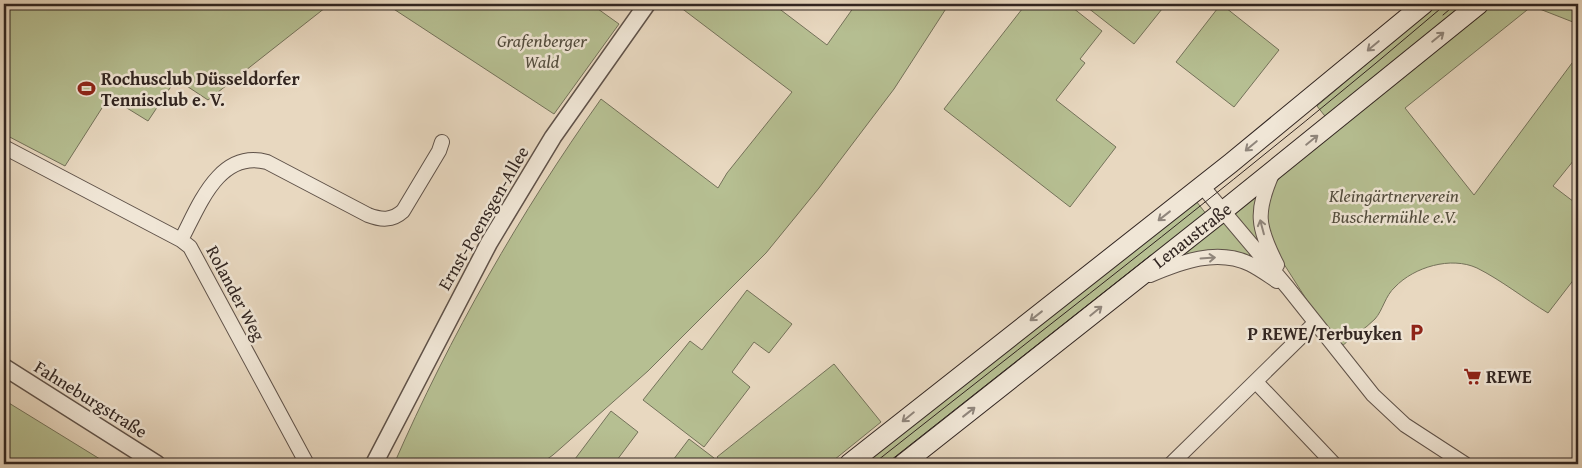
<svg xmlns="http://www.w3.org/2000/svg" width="1582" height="468" viewBox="0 0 1582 468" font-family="'Gentium Book Plus',serif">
<rect width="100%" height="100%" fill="#e8d8c0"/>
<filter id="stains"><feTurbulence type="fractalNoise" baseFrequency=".004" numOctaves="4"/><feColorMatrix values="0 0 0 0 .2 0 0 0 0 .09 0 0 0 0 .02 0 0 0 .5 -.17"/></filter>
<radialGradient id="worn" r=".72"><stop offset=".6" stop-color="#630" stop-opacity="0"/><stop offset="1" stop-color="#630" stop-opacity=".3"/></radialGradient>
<!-- green -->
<path fill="#b6bf92" stroke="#74725a" d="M4 4H330L208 100 176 79 148 121 109 97 65 166 4 134Z
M386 4H591L619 24 554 114Z
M676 4H773L827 45 856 4H949L894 89 819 188 766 253 648 371 553 455 540 464H394C450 336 520 213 601 99L718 188 727 173 792 92Z
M1026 4H1068L1102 31 1080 59 1085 63 1056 100 1116 147 1070 207 944 109Z
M1083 4H1166L1134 44Z
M1221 4 1279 50 1234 107 1176 62Z
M1437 4H1465L1328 120 1317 106Z
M1494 4H1578V24L1532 6 1405 108 1474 195 1578 55V155L1553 186 1578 205V274L1548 313C1525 299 1501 280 1477 268 1451 256 1414 267 1395 287 1385 296 1383 310 1375 319 1365 329 1352 337 1342 346L1317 316 1282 261 1264 225 1273 181Z
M1259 188 1256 224 1259 244 1235 216 1237 207Z
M1196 201 1207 215 893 464H861Z
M1219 221 1229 225 1251 253 1246 258 1176 256Z
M747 290 792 324 769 353 754 342 732 372 750 387 704 447 643 400 690 341 702 350Z
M834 364 881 422 829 464H723L717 457Z
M4 400 108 464H4Z
M611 411 638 432 614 464H573L572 463Z
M689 439 714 458 717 462 716 464H670Z"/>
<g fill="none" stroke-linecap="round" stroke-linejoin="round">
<defs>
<path id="minor" d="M4 147 181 240 190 247 307 464
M1273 172C1255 212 1257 226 1277 265
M1202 186 1288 288 1373 395 1405 425 1465 464
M181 240C199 206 219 149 267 162L368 215C381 220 392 221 403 211L439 151 442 142
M1150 275C1181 262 1217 248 1250 264 1260 269 1268 275 1277 281
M1256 382 1334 464
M1171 464 1315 323"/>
<path id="tertiary" d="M4 367 157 464
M374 464 489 243 553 137 647 4"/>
<path id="secondary" d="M849 464 1231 163 1424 4
M903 464 1223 211 1479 4"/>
</defs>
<!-- minor casing -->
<use href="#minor" stroke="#5f5249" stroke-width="16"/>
<!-- tertiary casing -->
<use href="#tertiary" stroke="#5f5249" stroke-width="19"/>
<!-- secondary casing -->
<use href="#secondary" stroke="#312521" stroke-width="21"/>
<!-- minor -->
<use href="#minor" stroke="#f0e6d6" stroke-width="14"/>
<!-- tertiary -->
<use href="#tertiary" stroke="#f0e6d6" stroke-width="16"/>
<!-- secondary -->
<use href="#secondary" stroke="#f0e6d6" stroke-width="19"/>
<!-- tram -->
<path stroke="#312521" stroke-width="1" d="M1443 15 1456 4
M873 464C1065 312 1260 163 1446 4
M886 464 1151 255"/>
</g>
<!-- one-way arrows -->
<defs><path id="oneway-shaft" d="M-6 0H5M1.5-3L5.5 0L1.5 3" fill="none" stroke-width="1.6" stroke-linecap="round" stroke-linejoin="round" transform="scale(1.25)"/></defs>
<g stroke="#90867c">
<use href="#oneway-shaft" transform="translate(1438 37) rotate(-39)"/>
<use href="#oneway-shaft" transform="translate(1373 46) rotate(140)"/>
<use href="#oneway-shaft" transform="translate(1312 140) rotate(-39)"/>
<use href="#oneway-shaft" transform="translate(1251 146) rotate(140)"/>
<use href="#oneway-shaft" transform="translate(1164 216) rotate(142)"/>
<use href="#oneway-shaft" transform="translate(1262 227) rotate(-105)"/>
<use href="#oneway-shaft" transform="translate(1208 258) rotate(-4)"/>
<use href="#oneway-shaft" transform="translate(1096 311) rotate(-39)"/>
<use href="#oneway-shaft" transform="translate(1036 316) rotate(142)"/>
<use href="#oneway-shaft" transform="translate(969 412) rotate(-38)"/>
<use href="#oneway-shaft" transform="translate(908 417) rotate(141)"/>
</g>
<!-- icons -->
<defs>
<symbol id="stadium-bare" viewBox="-9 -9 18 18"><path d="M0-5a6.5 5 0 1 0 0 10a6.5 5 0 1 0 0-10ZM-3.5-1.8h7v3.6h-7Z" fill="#8f2418" stroke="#f0e6d6" stroke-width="2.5" paint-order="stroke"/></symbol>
<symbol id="parking-bare" viewBox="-9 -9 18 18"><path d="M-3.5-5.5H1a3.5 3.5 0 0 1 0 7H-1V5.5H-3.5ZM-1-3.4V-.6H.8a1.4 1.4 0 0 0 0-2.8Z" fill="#8f2418" stroke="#f0e6d6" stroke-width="2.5" paint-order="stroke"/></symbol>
<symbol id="supermarket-bare" viewBox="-9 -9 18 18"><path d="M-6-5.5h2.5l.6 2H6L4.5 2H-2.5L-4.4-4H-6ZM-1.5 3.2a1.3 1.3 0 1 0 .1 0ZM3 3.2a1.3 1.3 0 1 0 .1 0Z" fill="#8f2418" stroke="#f0e6d6" stroke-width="2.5" paint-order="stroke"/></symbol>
</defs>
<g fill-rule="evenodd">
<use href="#stadium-bare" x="74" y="76" width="25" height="25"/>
<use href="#parking-bare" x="1404" y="320" width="25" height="25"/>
<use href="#supermarket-bare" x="1460" y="364" width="25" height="25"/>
</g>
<g text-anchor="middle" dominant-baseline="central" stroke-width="5" stroke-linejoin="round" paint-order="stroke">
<!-- park labels -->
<g font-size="18" font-style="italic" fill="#524c3d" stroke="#f0e6d6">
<text x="542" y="40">Grafenberger<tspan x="542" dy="21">Wald</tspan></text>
<text x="1394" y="195">Kleingärtnerverein<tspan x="1394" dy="21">Buschermühle e.V.</tspan></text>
</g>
<!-- poi labels -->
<g font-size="18" font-weight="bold" fill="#312521" stroke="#f0e6d6" text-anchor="start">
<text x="101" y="78">Rochusclub Düsseldorfer<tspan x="101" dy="21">Tennisclub e. V.</tspan></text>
<text x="1402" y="333" text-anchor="end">P REWE/Terbuyken</text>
<text x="1486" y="376">REWE</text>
</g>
<!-- street labels -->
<g font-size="18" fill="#312521" stroke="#f0e6d6">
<text transform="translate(483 218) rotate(-60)">Ernst-Poensgen-Allee</text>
<text transform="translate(1192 235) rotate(-38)">Lenaustraße</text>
<text transform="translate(236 293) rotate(62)">Rolander Weg</text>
<text transform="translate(91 399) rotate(32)">Fahneburgstraße</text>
</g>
</g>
<!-- margin -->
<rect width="1582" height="468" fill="none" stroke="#e8d8c0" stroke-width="20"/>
<rect x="5" y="5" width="1572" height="458" fill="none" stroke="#312521" stroke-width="2.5"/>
<rect x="10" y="10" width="1562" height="448" fill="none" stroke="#312521"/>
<rect width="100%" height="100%" filter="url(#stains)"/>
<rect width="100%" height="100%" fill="url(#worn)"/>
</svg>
